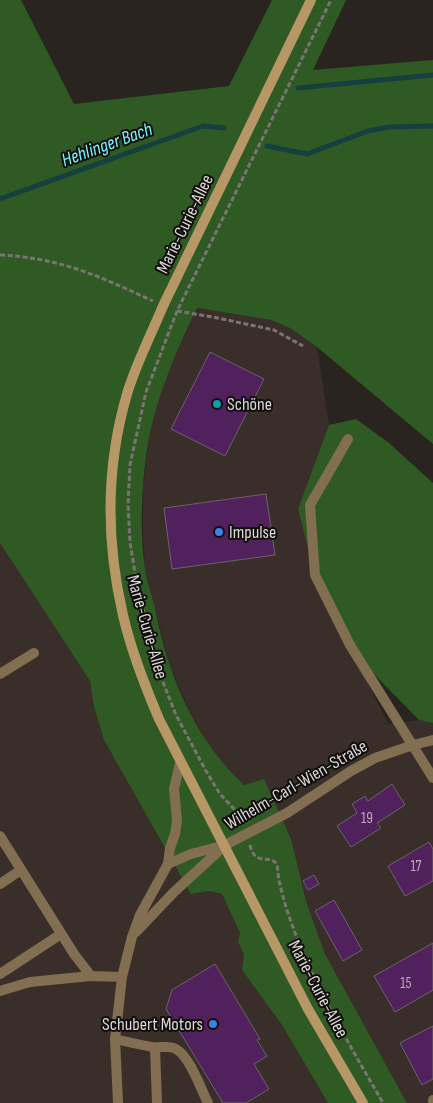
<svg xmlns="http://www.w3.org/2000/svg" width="433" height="1103" viewBox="0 0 433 1103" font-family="'Sofia Sans Condensed',sans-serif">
<rect width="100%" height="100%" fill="#2a2421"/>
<!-- built -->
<path fill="#392e29" d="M197 308 271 320 290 328 317 347 329 425 298 509 350 645 388 724 419 720 433 723V1103H407L325 954 306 901 299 874 264 779 244 785 229 771 210 747 190 712 169 664 145 568 143 535V487L148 443 160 392 183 337Z
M0 543 90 681 94 707 104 740 191 894 209 891 222 894 240 933 238 942 244 954 242 970 282 1025 328 1103H0Z"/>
<!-- green -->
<path fill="#305a24" d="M0 0H21L74 104 229 86 272 0H346L313 70 433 60V444L317 347 290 328 271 320 197 308C176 351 157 395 148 443 142 479 139 531 145 568 147 581 152 595 155 608 159 627 163 646 169 663 184 708 209 753 244 785L264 779 291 839 306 901 325 954 407 1103H328L282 1025 242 970 244 954 238 942 240 933 222 894 209 891 191 894 104 740 94 707 90 681 0 543Z
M356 419 389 443 433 483V723L419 720 368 668 315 575 298 509 329 425Z"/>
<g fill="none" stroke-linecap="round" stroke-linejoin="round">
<!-- stream -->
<path stroke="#163f40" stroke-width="5" d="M298 88 433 75
M267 146 307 154 368 131 389 127 433 126
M0 199 203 126 224 128"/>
</g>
<!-- building -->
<path fill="#51215d" stroke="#68646a" d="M210 352 264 379 225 456 171 429Z
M266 494 275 555 172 569 164 508Z
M392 784 405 805 377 823 381 828 351 847 337 826 357 813 352 804 365 796 368 801Z
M429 842 433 849V881L405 896 388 866Z
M314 875 319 884 308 890 303 881Z
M334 900 362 950 343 961 315 911Z
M433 943V990L395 1012 374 976Z
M215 964 260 1039 257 1040 267 1056 254 1064 269 1089 246 1103H223L166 1009 172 990Z
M433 1026V1079L422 1085 400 1043Z"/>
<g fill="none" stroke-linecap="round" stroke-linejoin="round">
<!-- path -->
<path stroke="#7a7573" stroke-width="3" stroke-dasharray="5 2.5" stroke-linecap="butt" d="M0 255C61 258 99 276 153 301
M177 311 213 317 274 330 303 346
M241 823 235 810 220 794 206 771 176 715 161 677 137 586 130 542 128 505 130 465 146 392 177 311 331 0
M250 845C255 868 272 853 277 865 278 870 278 876 279 880 283 900 290 920 297 938 320 996 352 1049 383 1103"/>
<!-- lane -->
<path stroke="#826e50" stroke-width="10" d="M0 674 34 653
M0 836 74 954 91 976 122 977
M0 884 21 870
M0 974 61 934
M0 991 30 982 91 976
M115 1039C128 1042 141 1045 153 1047 161 1048 169 1045 176 1049 190 1057 201 1089 208 1103
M155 1048 157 1103
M433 1100V1101"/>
<!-- street -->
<path stroke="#826e50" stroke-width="10" d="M348 439 310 505 315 575 350 645 433 778
M168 864 191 854 225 845 287 813 351 771 375 758 413 745 433 740
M136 932 174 892 222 848
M118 1103 115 1039 122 977 132 937 140 915 168 864 170 848 175 834 177 820 174 789 180 763"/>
<!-- secondary -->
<path stroke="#b89766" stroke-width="10" d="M311 0 163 306C151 335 136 364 127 394 106 466 106 542 123 615 131 651 145 686 159 719L308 1009 363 1103"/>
</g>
<!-- markers -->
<circle fill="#0f9aa8" stroke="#100e0d" stroke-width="2" cx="217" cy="404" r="5"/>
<g fill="#3f7fe0" stroke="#100e0d" stroke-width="2">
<circle cx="219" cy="532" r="5"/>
<circle cx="213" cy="1024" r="5"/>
</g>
<g text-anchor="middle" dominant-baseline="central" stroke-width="4" stroke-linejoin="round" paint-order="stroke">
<!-- number labels -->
<g font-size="15" fill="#bbabb9">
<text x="367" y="818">19</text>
<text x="416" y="866">17</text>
<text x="406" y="983">15</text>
</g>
<!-- street labels -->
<g font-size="18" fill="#ded9d8" stroke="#100e0d">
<text transform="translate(185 224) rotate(-64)">Marie-Curie-Allee</text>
<text transform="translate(147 627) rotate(74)">Marie-Curie-Allee</text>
<text transform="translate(296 785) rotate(-30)">Wilhelm-Carl-Wien-Straße</text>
<text transform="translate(318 989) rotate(62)">Marie-Curie-Allee</text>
</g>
<!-- poi labels -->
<g font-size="18" fill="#ded9d8" stroke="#100e0d" text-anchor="start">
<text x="227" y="404">Schöne</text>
<text x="229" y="532">Impulse</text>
<text x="203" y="1024" text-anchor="end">Schubert Motors</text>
</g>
<!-- water labels -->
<g font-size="19" font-style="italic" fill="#77f8fd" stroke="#100e0d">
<text transform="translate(107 145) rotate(-20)">Hehlinger Bach</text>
</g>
</g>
</svg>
